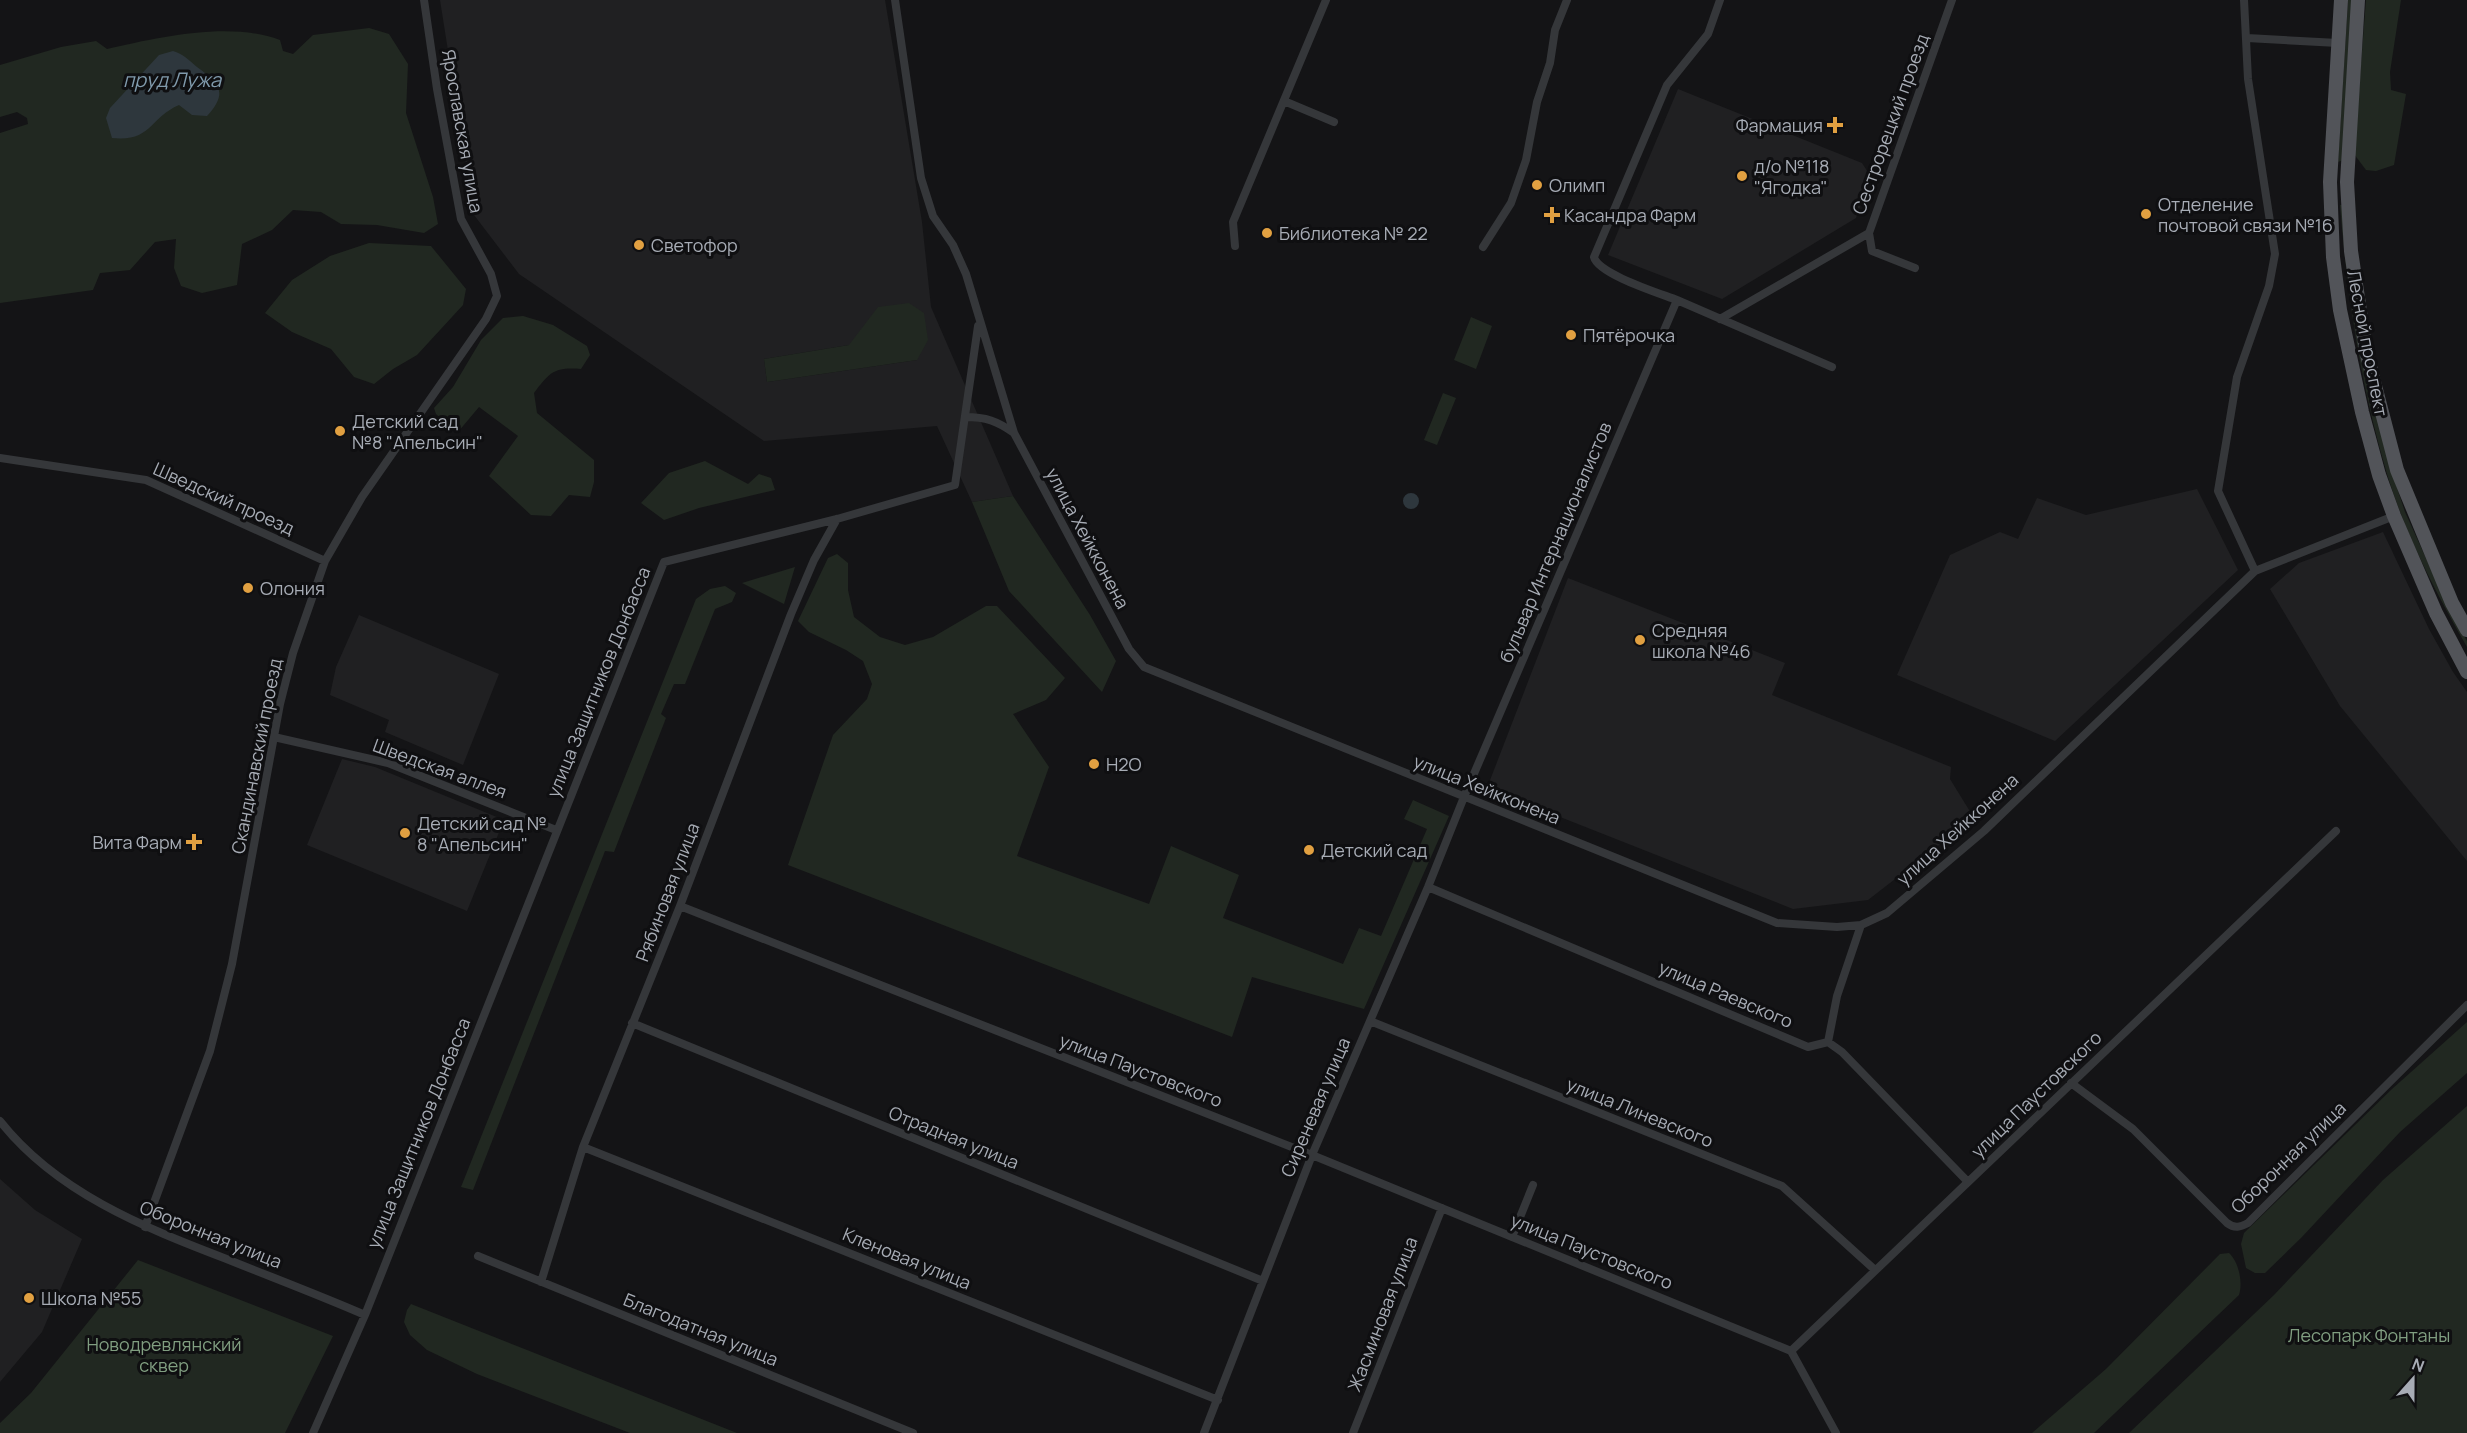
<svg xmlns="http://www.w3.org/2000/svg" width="2467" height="1433" viewBox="0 0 2467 1433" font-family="Manrope,sans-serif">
<rect width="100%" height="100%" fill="#141416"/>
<!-- built -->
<path fill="#202022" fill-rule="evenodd" d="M440 0H885L922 222 931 307 1013 496 972 502 937 426 764 441 519 274 474 215ZM849 345 917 360 767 382 764 359Z
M1678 89 1862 163 1871 177 1856 218 1722 299 1608 255Z
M2197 489 2238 570 2055 741 1897 675 1950 555 2000 532 2018 539 2037 498 2086 515Z
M2383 532 2429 629 2453 672 2467 692V861L2340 706 2270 589 2299 563Z
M1568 578 1785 663 1772 695 1951 767 1950 779 1974 818 1868 900 1793 909 1487 788Z
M359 615 499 674 463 765 385 732 389 720 330 695 336 667Z
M342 759 375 767 504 820 467 911 307 845Z
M0 1179 35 1210 82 1239 42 1332 0 1382Z"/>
<!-- green -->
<path fill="#212821" d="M2348 0H2352L2343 160 2338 162Z
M2366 0H2401L2390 72 2391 90 2406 94 2394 165 2376 171 2366 170 2354 154Z
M369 28 389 34 408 64 406 113 433 197 438 224 424 233 377 225 341 224 321 212 293 210 272 230 242 244 237 285 202 293 181 286 174 268 176 239 155 242 130 270 100 273 93 290 0 303V133L28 124 27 118 17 112 0 117V65L61 47 96 41 107 49C159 37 230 21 280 40L283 51 293 54 313 35Z
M2340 205H2343L2389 464 2405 512 2449 609 2467 641V647C2436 593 2405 534 2387 474 2361 386 2347 296 2340 205Z
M369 243 431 246 466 289 463 305 417 355 393 369 374 384 354 377 331 349 292 332 265 313 292 280 330 256Z
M909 303 924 313 928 340 917 360 767 382 764 359 849 345 878 307Z
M523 316 553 325 587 346 590 355 581 369C554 367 550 372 534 393L537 413 594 460V482L590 497 569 495 551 516 531 515 489 476 518 436 479 407 458 432 436 414 434 408 453 387 481 340 503 318Z
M1471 317 1492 326 1476 369 1454 360Z
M1443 393 1456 398 1437 445 1424 440Z
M705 461 748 484 759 474 771 478 775 490 699 508 664 520 641 503 669 473Z
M1013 496 1090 615 1116 661 1102 692 1009 591 972 502Z
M837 554 848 563V590L854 617 880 637 905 645 933 637 986 606H997L1065 678 1046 700 1013 714 1049 767 1017 856 1149 904 1171 846 1239 875 1223 918 1343 964 1359 928 1381 936 1427 829 1404 819 1413 800 1449 816 1364 1009 1252 977 1232 1037 788 865 833 735 867 699 872 684 863 661 846 650 809 632 798 621 828 558Z
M795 567 784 604 742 583Z
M725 586 736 593 732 602 715 609 685 684H674L661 714 666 718 614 852 605 851 473 1190 461 1187 696 599 710 589Z
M2467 1022V1073L2400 1132 2301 1238 2265 1273H2255L2246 1268 2241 1244 2244 1233 2392 1089Z
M2467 1106V1433H2129L2274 1295 2383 1180Z
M2229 1253C2239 1262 2243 1283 2239 1295L2094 1433H2032L2106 1369 2220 1254Z
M138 1260 333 1336 285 1433H0V1423L31 1393Z
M411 1304 737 1433H630L477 1374 427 1350 410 1335 404 1322 407 1310Z"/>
<!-- water -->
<path fill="#2e373d" d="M173 51C183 54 189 60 197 67 219 83 229 92 207 116L192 115 179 105C149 118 152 142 112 138L106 118 110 108 159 55Z
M1403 501a8 8 0 1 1 16 0a8 8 0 1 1-16 0Z"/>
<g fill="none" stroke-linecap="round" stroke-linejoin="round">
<!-- minor -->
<path stroke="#35373a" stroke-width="8" d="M895 0 921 178 933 216 953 245 966 274 1014 433 1129 649 1144 667 1777 923 1837 927 1861 925 1887 913 1984 831 2255 571 2394 516
M2244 0 2248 79 2275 254 2269 286 2237 377 2218 491 2255 571
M2247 38 2338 43
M1284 101 1334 122
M1869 233 1872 251 1915 268
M1235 246 1233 222 1326 0
M1483 247 1511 203 1526 160 1537 102 1550 63 1555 30 1567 0
M1677 300C1659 293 1598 274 1594 257L1667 85 1708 34 1720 0
M1720 319 1869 233 1952 0
M965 417C986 417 997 421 1014 433
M0 458 146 480 325 561
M274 737 388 763 556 830
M1428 887 1808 1047 1828 1042 1842 1052 1968 1182
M680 906 1312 1155 1791 1351
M1370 1021 1782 1186 1875 1270
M632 1023 1263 1281
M1828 1042 1837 996 1861 925
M2071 1083 2133 1129 2227 1223C2235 1229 2240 1227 2248 1223L2467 1005
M0 1121C56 1192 143 1227 224 1258 271 1277 319 1295 365 1315
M583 1147 1218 1400
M145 1227 210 1051 232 964 280 704 293 653 325 561 362 497 486 319 497 296 491 274 461 219 437 89 424 0
M1512 1237 1533 1185
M478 1256 913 1433
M541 1282 583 1147 680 906 791 614 814 560 837 519
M1791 1351 2336 831
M1791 1351 1836 1433
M313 1433 365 1315 664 562 837 519 955 485 978 326
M1204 1433 1312 1155 1428 887 1464 797 1677 300 1832 367
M1353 1433 1442 1208"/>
<!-- primary -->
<path stroke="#525459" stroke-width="14" d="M2341 0 2330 182 2333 257 2340 310 2362 412 2379 475 2394 516 2436 613 2467 672
M2358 0 2347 182 2351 251 2366 351 2397 470 2452 603 2467 630"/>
</g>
<!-- markers -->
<g fill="#e1a041" stroke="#0f0f11" stroke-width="2">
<path d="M1832 116h6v6h6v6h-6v6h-6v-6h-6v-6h6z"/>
<circle cx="1742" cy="176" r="6"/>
<circle cx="1537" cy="185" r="6"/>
<circle cx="2146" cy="214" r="6"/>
<path d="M1549 206h6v6h6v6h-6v6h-6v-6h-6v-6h6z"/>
<circle cx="1267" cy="233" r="6"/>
<circle cx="639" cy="245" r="6"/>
<circle cx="1571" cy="335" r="6"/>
<circle cx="340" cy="431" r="6"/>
<circle cx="248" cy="588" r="6"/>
<circle cx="1640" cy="640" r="6"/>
<circle cx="1094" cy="764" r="6"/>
<circle cx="405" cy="833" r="6"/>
<path d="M191 833h6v6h6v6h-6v6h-6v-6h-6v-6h6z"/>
<circle cx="1309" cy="850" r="6"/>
<circle cx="29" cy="1298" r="6"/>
</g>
<g text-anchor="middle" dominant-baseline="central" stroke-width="6" stroke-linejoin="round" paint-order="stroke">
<!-- street labels -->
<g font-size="18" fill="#a7acb5" stroke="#0f0f11">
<text transform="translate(1890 124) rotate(-70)">Сестрорецкий проезд</text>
<text transform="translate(463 131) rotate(80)">Ярославская улица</text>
<text transform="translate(2368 343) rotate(79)">Лесной проспект</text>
<text transform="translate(224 498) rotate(24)">Шведский проезд</text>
<text transform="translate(1088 538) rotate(62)">улица Хейкконена</text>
<text transform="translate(1555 542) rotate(-67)">бульвар Интернационалистов</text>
<text transform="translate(598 682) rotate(-68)">улица Защитников Донбасса</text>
<text transform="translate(256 756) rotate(-79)">Скандинавский проезд</text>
<text transform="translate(440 768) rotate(20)">Шведская аллея</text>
<text transform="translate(1487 789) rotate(22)">улица Хейкконена</text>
<text transform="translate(1957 829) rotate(-42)">улица Хейкконена</text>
<text transform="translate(667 892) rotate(-69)">Рябиновая улица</text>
<text transform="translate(1726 994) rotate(23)">улица Раевского</text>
<text transform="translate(1141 1070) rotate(21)">улица Паустовского</text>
<text transform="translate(2036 1094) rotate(-44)">улица Паустовского</text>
<text transform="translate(1315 1107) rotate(-67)">Сиреневая улица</text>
<text transform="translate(1640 1112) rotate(22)">улица Линевского</text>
<text transform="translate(418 1133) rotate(-68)">улица Защитников Донбасса</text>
<text transform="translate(954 1137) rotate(22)">Отрадная улица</text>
<text transform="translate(2288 1157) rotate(-44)">Оборонная улица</text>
<text transform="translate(211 1234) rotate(22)">Оборонная улица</text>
<text transform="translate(1592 1251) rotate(22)">улица Паустовского</text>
<text transform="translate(907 1258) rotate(22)">Кленовая улица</text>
<text transform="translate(1382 1314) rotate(-69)">Жасминовая улица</text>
<text transform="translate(701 1329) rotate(22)">Благодатная улица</text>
</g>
<!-- poi labels -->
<g font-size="18" fill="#a7acb5" stroke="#0f0f11" text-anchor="start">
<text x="1823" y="125" text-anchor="end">Фармация</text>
<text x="1754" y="166">д/о №118<tspan x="1754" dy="21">"Ягодка"</tspan></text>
<text x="1549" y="185">Олимп</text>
<text x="2158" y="204">Отделение<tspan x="2158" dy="21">почтовой связи №16</tspan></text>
<text x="1564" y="215">Касандра Фарм</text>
<text x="1279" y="233">Библиотека № 22</text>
<text x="651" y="245">Светофор</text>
<text x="1583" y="335">Пятёрочка</text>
<text x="352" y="421">Детский сад<tspan x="352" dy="21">№8 "Апельсин"</tspan></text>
<text x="260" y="588">Олония</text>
<text x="1652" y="630">Средняя<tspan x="1652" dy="21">школа №46</tspan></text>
<text x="1106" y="764">H2O</text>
<text x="417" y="823">Детский сад №<tspan x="417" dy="21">8 "Апельсин"</tspan></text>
<text x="182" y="842" text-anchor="end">Вита Фарм</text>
<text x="1321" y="850">Детский сад</text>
<text x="41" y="1298">Школа №55</text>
</g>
<!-- park labels -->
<g font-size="18" fill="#809e80" stroke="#0f0f11">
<text x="2369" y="1335">Лесопарк Фонтаны</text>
<text x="164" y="1344">Новодревлянский<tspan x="164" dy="21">сквер</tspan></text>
</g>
<!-- water labels -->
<g font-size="20" font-style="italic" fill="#819bad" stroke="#0f0f11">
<text x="172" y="79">пруд Лужа</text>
</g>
</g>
<!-- north arrow -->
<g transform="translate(2413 1379) rotate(21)" stroke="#0f0f11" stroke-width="4.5" paint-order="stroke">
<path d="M0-4.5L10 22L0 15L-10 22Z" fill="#a7acb5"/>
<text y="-9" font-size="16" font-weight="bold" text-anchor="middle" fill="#a7acb5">N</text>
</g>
</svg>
